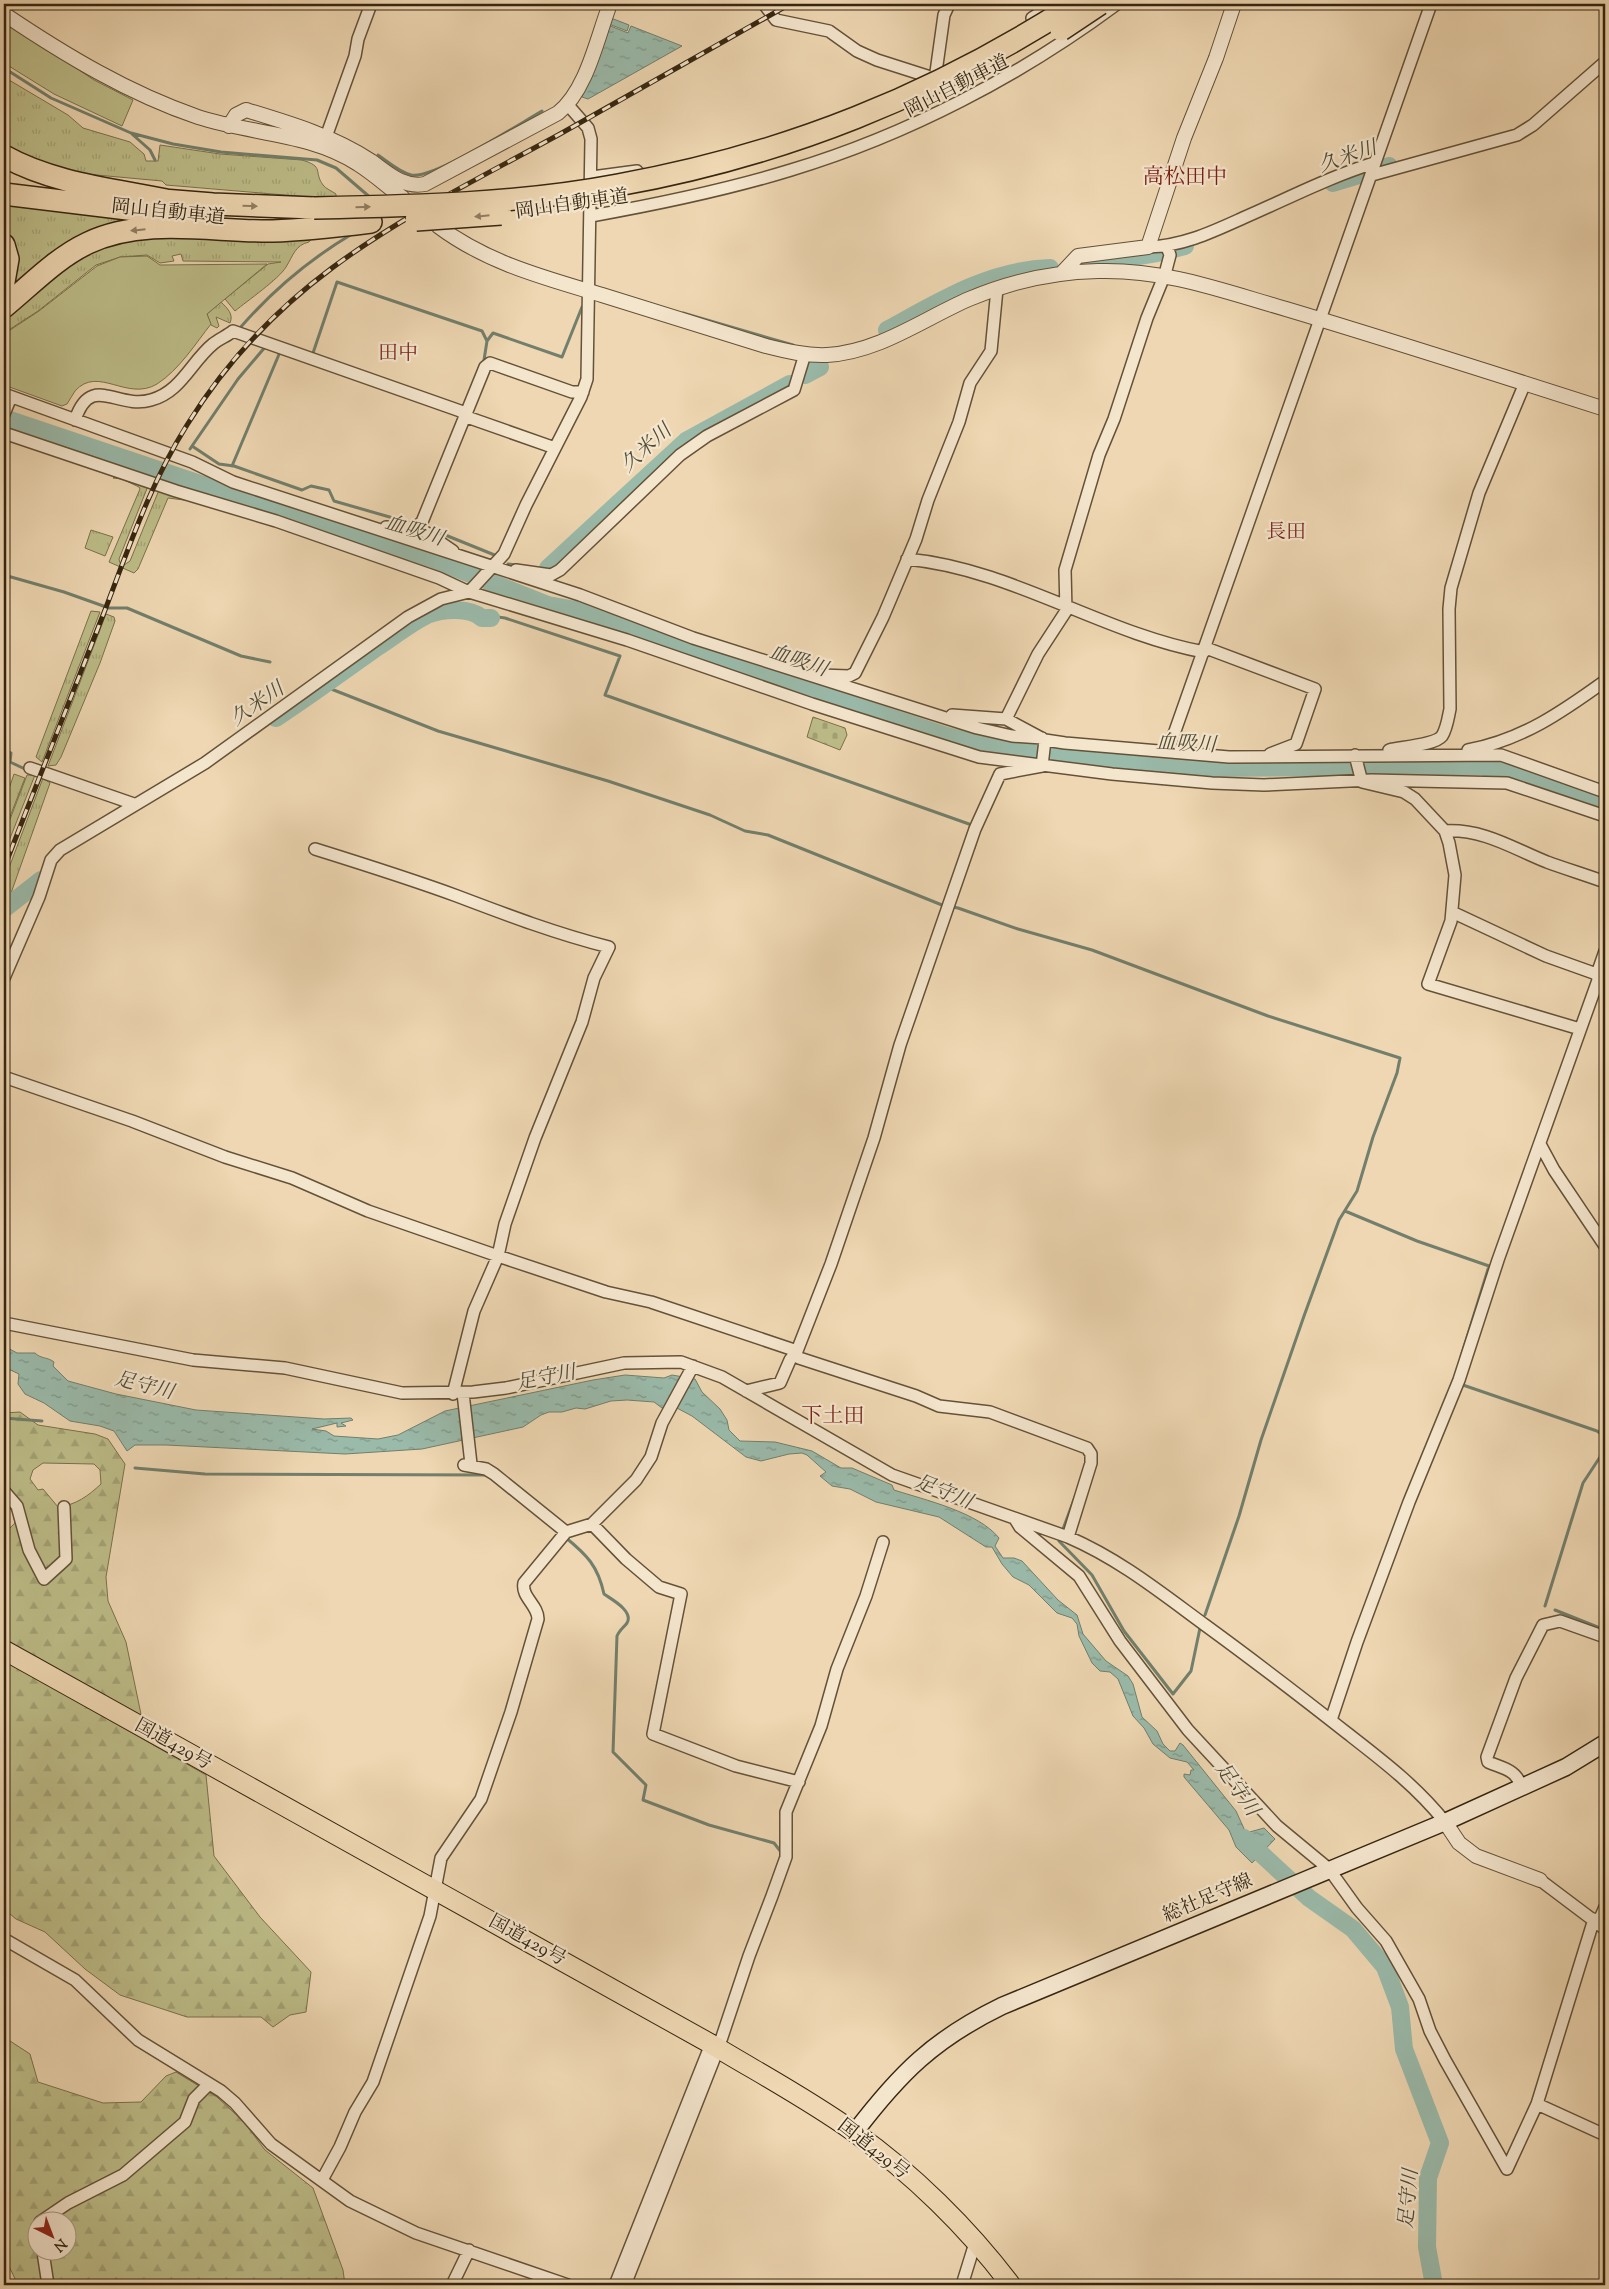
<svg xmlns="http://www.w3.org/2000/svg" width="1609" height="2289" viewBox="0 0 1609 2289" font-family="'Sorts Mill Goudy','Noto Serif JP',serif">
<defs>
<pattern id="grass-tufts" width="24" height="20" patternUnits="userSpaceOnUse" patternTransform="scale(1.25)"><rect width="24" height="20" fill="#bdbd89"/><path d="M3 7l-1-3M5 7V3M7 7l1-3M15 17l-1-3M17 17v-4M19 17l1-3" fill="none" stroke="#a3a275"/></pattern>
<pattern id="forest-firs" width="22" height="20" patternUnits="userSpaceOnUse" patternTransform="scale(1.25)"><rect width="22" height="20" fill="#bdbd89"/><path d="M5 1l3.5 6h-7zM16 11l3.5 6h-7z" fill="#a3a275"/></pattern>
<pattern id="cemetery-stones" width="16" height="16" patternUnits="userSpaceOnUse" patternTransform="scale(1.25)"><rect width="16" height="16" fill="#bdbd89"/><path d="M2 7V4a2 2 0 0 1 4 0v3zM10 15v-3a2 2 0 0 1 4 0v3z" fill="#a3a275"/></pattern>
<pattern id="water-ripples" width="26" height="14" patternUnits="userSpaceOnUse" patternTransform="scale(1.25)"><rect width="26" height="14" fill="#9abaaa"/><path d="M2 4q2-2 4 0t4 0M15 11q2-2 4 0t4 0" fill="none" stroke="#7e9789"/></pattern>
</defs>
<rect width="100%" height="100%" fill="#eed7b2"/>
<filter id="stains"><feTurbulence type="fractalNoise" baseFrequency=".004" numOctaves="4"/><feColorMatrix values="0 0 0 0 .2 0 0 0 0 .09 0 0 0 0 .02 0 0 0 .5 -.17"/></filter>
<radialGradient id="worn" r=".72"><stop offset=".6" stop-color="#630" stop-opacity="0"/><stop offset="1" stop-color="#630" stop-opacity=".3"/></radialGradient>
<!-- grass -->
<path fill="url(#grass-tufts)" stroke="#7a724c" d="M4 77 68 115 83 128 130 142 144 154 146 161H158L160 145 220 154 302 160C325 167 313 171 323 185 326 189 332 191 336 194V198L332 199 166 185 162 181 86 174 53 166 4 145Z
M4 203 158 222 129 226 4 298V293L10 281 9 238 4 229Z
M314 235 309 242C295 245 293 256 286 267 279 279 247 301 235 311L225 299 268 264 281 262 183 261 181 254 172 256 174 261 160 263 147 255 120 257 96 265 38 311 4 333V317L67 264 103 245 138 237Z
M221 302C227 308 234 314 230 323L216 317 219 326 217 328 211 325 207 314Z
M118 476 148 486 119 559 120 563 124 565 130 561 159 490 200 502 168 498 138 569 134 573 109 562 140 489 139 487 122 479 113 478Z
M91 530 113 537 105 556 85 548Z
M91 611 100 612 42 762 36 757Z
M106 614 114 617 115 621 100 663 61 757 56 765 48 766Z
M14 774 25 778 4 832V803Z
M27 775H35L7 846 4 849V835Z
M43 778 50 783 10 896 4 902V881Z"/>
<!-- forest -->
<path fill="url(#forest-firs)" stroke="#7a724c" fill-rule="evenodd" d="M20 1412 38 1425 95 1434 108 1439 125 1464 106 1577 108 1601 126 1642 142 1719 4 1640V1534L15 1523 13 1513 4 1499V1413ZM43 1463 94 1464 100 1470 101 1484C88 1496 76 1505 58 1507L43 1489 38 1490 30 1479 33 1470Z
M4 1660 206 1775 214 1856 260 1917 311 1972 306 2012 290 2015 273 2027 261 2017H187L120 1995 85 1969 45 1932 16 1919 4 1909Z
M4 2037 30 2054 38 2082 103 2103 141 2102 166 2076 176 2072 217 2097 244 2122 265 2150 313 2188 343 2270 345 2285H18L4 2256ZM38 2222H68V2252H38Z"/>
<!-- cemetery -->
<path fill="url(#cemetery-stones)" stroke="#7a724c" d="M813 717 845 728 847 735 840 750 807 737Z"/>
<!-- park -->
<path fill="#bdbd89" stroke="#7a724c" d="M4 20 94 80 133 100 122 126 54 94 4 63Z
M147 256 160 265 267 264 207 314 211 324C196 343 179 370 157 384 127 402 98 365 75 391 72 395 70 400 67 404L62 406 4 385V334L39 311 97 266 120 257Z"/>
<!-- water -->
<path fill="url(#water-ripples)" stroke="#727f6c" d="M611 18 629 25 627 31 609 24Z
M608 25 628 33 631 26 682 46 588 99 582 97Z
M4 1346 17 1353H35C41 1359 48 1357 54 1362L53 1366 68 1381 116 1394 196 1410 324 1419 351 1418 353 1420 341 1423 346 1426 337 1427V1423L312 1429 326 1431 334 1436 378 1439 398 1435 445 1411 593 1380 625 1375 664 1378 672 1375 695 1379 702 1392 720 1409 727 1420 729 1430 740 1441 775 1442 812 1451 841 1468H852L892 1485 894 1490C925 1500 978 1512 999 1538L995 1546 1003 1558H1014L1022 1561 1058 1600 1077 1615 1083 1634 1106 1661 1128 1676 1133 1684 1142 1717 1157 1731 1163 1744 1170 1751H1175L1180 1743 1183 1745 1236 1811 1246 1833 1264 1828 1275 1839 1252 1863 1236 1847 1229 1830 1184 1777V1774L1190 1775 1191 1770H1194L1187 1762 1170 1758 1153 1744 1144 1728 1133 1716 1118 1679 1110 1672 1100 1671 1092 1663 1079 1636 1077 1624 1072 1618 1057 1613 1029 1585 1013 1577 1002 1564 992 1547H986L939 1517 876 1502 850 1489 832 1486 820 1476 826 1472 807 1455 802 1453 789 1454 761 1461 746 1457 692 1416 675 1407 662 1408 654 1402 627 1400 611 1401 585 1409 576 1408 562 1412H549L541 1415 523 1427 422 1449 345 1454 166 1445H135L127 1451 114 1431 100 1426 70 1421 44 1403 25 1394 18 1384 19 1374 4 1367Z"/>
<g fill="none" stroke-linecap="round" stroke-linejoin="round">
<!-- stream -->
<path stroke="#727f6c" stroke-width="3" d="M4 68 51 98 131 133 173 144 221 152 317 160 336 168 372 199
M132 134 150 150 155 160
M378 155C388 162 399 172 411 175 433 180 519 124 542 111
M683 313 793 345
M239 329C271 292 310 259 352 234
M312 356 337 282 482 331 487 341
M484 360 487 341 493 333 562 357 582 307
M192 446 238 379 266 346
M190 449 192 446 219 464 234 466 302 490 311 486 329 490 334 501 414 524
M232 466 280 352
M177 477 178 474
M428 528 497 556
M508 564 517 565
M543 570 551 567
M4 575 64 592 109 608H127L241 656 270 662
M477 614 505 618 620 656 605 695 969 824
M321 685 438 731 608 781 710 815 745 831 768 835 942 905 958 908 1018 929 1092 950 1268 1016 1400 1058 1397 1073 1373 1137 1357 1191 1339 1220 1304 1316 1261 1440 1239 1516 1205 1615
M4 749 11 753 10 762 27 770
M974 848 980 827
M1345 1211 1417 1241 1489 1266 1461 1357
M1460 1384 1597 1431 1604 1436 1600 1457 1583 1483 1545 1606
M4 1418 42 1421
M135 1468 205 1474 489 1475
M1063 1529 1075 1497
M565 1537C587 1555 598 1566 604 1594 611 1599 634 1611 627 1623 624 1627 619 1631 617 1636L613 1752 646 1785 643 1800 709 1825 774 1843 781 1852
M1059 1541 1092 1575 1124 1631 1173 1694 1191 1671 1200 1628
M1555 1610 1605 1630"/>
<!-- river -->
<path stroke="#9abaaa" stroke-width="18" d="M1333 183 1389 166
M1087 264 1157 253 1185 246
M887 330C940 301 989 270 1050 268
M805 375 820 367
M4 418 355 536 430 558 548 605 582 611 838 700 947 736 989 746 1063 758 1201 768 1479 766 1533 776 1605 803
M548 568 686 441 790 384
M276 718C311 695 345 670 379 646 395 636 410 623 427 615 442 609 470 607 482 618H491
M4 909 41 880
M1244 1838 1309 1898 1353 1929 1385 1967 1400 2007 1404 2049 1440 2143 1428 2178 1427 2247 1434 2285"/>
<defs>
<path id="minor" d="M764 4 776 20 829 31 857 51 877 60 927 76
M1032 18 1055 4
M936 72 944 15 949 4
M326 137 355 56 358 39 371 4
M1372 175 1517 135 1533 125 1605 62
M592 177 637 171
M591 216C658 204 726 190 791 170 907 135 1020 76 1117 4
M1148 247C1183 246 1212 232 1243 218 1287 199 1329 177 1374 163
M4 394 192 462 233 482 580 595 693 638 977 728 1012 736 1042 738
M4 414 11 397
M464 416 555 448
M75 420C91 372 117 410 151 400 181 392 191 362 213 344 219 339 227 336 233 331L466 413
M4 433 176 491 276 521 439 578 469 592 627 640 812 704 979 757 1112 774 1212 783 1264 785 1371 780 1507 783 1605 816
M386 527 413 529 422 522 485 367 490 363 572 392H583
M418 527 453 551
M907 559C1012 569 1102 633 1204 652
M516 570 551 575 560 570 680 455 707 436 794 390 805 354
M1206 648 1315 689 1296 744 1270 754
M820 675 849 676 855 673 883 617 916 539 928 500 959 422 970 383 991 351 997 289
M952 715 1006 719 1045 740 1065 743 1229 757 1501 755 1605 792
M1006 719 1038 654 1066 611 1065 570 1099 455 1114 419 1147 318 1165 274 1170 255 1167 247
M1389 750C1401 747 1435 745 1442 736 1447 728 1448 718 1450 709L1449 609 1451 588 1479 493 1525 383
M1468 750C1522 740 1562 712 1605 681
M1168 751 1431 4
M1355 755 1362 782 1404 792 1415 799 1445 831 1449 843 1455 875 1451 921 1428 984 1580 1029
M30 768 134 804
M1445 831C1484 829 1512 848 1547 862 1566 869 1586 875 1605 882
M315 849C363 864 411 879 457 896 507 915 557 934 609 947L594 978 582 1022 535 1138 505 1224 498 1256 474 1311 453 1394
M1452 912 1546 956 1602 976
M4 978 39 897 51 860 60 850 205 763 408 617 441 599 469 592 504 554 526 505 581 397 587 379 591 139 588 128 568 105
M4 1077 132 1121 225 1157 292 1178 368 1211 498 1256 606 1292 651 1302 797 1351
M1540 1144 1554 1170 1605 1246
M4 1323 193 1360 285 1368 402 1393 473 1392 506 1388 624 1363 681 1362 722 1377 892 1475 1068 1537C1119 1559 1160 1592 1205 1625 1253 1660 1300 1696 1347 1733 1383 1761 1416 1786 1445 1822
M794 1354 799 1358 916 1396 939 1406 990 1412 1087 1448 1091 1454V1463L1068 1537
M746 1391 780 1383 790 1360 797 1351 831 1264 874 1138 900 1045 975 829 1000 774 1042 766 1045 740
M463 1393 471 1464
M464 1465 486 1469 494 1474 566 1532
M4 1491 17 1506 29 1550 44 1579 66 1559 64 1507
M1015 1519 1020 1527 1079 1576 1120 1641 1188 1730 1277 1826 1329 1869 1357 1908 1386 1941 1419 1999 1430 2031 1445 2060 1507 2169 1537 2104 1594 1919
M592 1524 626 1559 659 1587 681 1594 653 1734 736 1766 799 1782
M1331 1720 1357 1642 1409 1502 1459 1380 1498 1260 1598 980 1597 974 1605 951
M1522 1788C1516 1769 1504 1769 1488 1762L1487 1757 1516 1678 1543 1625 1560 1621 1605 1637
M1540 1880 1605 1929
M1598 1923 1605 1907
M4 1939 75 1980 138 2040 221 2091 235 2103 271 2144 350 2201 416 2233 568 2285
M1537 2104 1605 2135
M322 2180 340 2147 355 2112 373 2082 430 1916 441 1858 481 1799 511 1712 538 1619C538 1605 521 1597 524 1583L566 1532 592 1524 636 1480 651 1457 662 1423 693 1366
M40 2222 68 2203 123 2175 185 2122 194 2099 209 2084
M43 2252 48 2285
M452 2285 469 2250
M615 2285 711 2044
M625 2285 718 2049 749 1956 772 1896 786 1857V1812L821 1726 837 1669 866 1596 883 1542
M962 2285 975 2243"/>
<path id="tertiary" d="M4 14C65 55 128 93 198 117 250 134 311 133 358 164 374 174 388 187 403 198
M229 126 236 115 246 110C289 123 333 136 371 161 389 174 403 188 425 184L558 113C587 90 597 38 610 4
M438 226C487 263 545 278 602 295 657 312 712 329 766 346 786 351 807 356 827 355 879 352 923 319 969 299 1009 282 1054 272 1098 271 1165 269 1223 291 1286 309 1393 341 1499 375 1605 409
M1061 274 1078 256 1148 247 1184 138 1216 58 1234 4
M1445 1822 1459 1843 1476 1856 1540 1880"/>
<path id="secondary" d="M855 2132C900 2073 934 2039 1002 2006L1445 1822 1566 1767 1605 1743"/>
<path id="trunk" d="M4 1650 711 2044C759 2073 808 2099 854 2132 912 2173 968 2228 1011 2285"/>
<path id="motorway" d="M4 156C52 183 112 189 166 200
M4 194 185 216
M163 200 213 204 314 208
M4 245 8 259 4 282
M4 307C31 285 56 258 88 243 145 216 213 232 273 231 306 230 339 226 371 222"/>
</defs>
<!-- minor casing -->
<use href="#minor" stroke="#645238" stroke-width="14"/>
<!-- tertiary casing -->
<use href="#tertiary" stroke="#645238" stroke-width="16"/>
<!-- secondary casing -->
<use href="#secondary" stroke="#362610" stroke-width="19"/>
<!-- trunk casing -->
<use href="#trunk" stroke="#362610" stroke-width="21"/>
<!-- motorway casing -->
<use href="#motorway" stroke="#362610" stroke-width="24"/>
<!-- minor -->
<use href="#minor" stroke="#f4e5cd" stroke-width="11"/>
<!-- tertiary -->
<use href="#tertiary" stroke="#f4e5cd" stroke-width="14"/>
<!-- secondary -->
<use href="#secondary" stroke="#f4e5cd" stroke-width="16"/>
<!-- trunk -->
<use href="#trunk" stroke="#eed7b2" stroke-width="19"/>
<!-- motorway -->
<use href="#motorway" stroke="#eed7b2" stroke-width="21"/>
<defs>
<path id="rail" d="M4 868C37 782 72 696 105 610 129 547 151 482 187 425 281 273 410 216 560 134 637 91 713 47 790 4"/>
</defs>
<!-- rail casing -->
<use href="#rail" stroke="#362610" stroke-width="5"/>
<!-- rail -->
<use href="#rail" stroke="#f4e5cd" stroke-width="3" stroke-dasharray="9" stroke-linecap="butt"/>
<defs>
<path id="motorway-bridge" d="M1061 30 1100 4
M314 208C415 206 518 204 618 185 785 155 932 96 1075 4
M416 220 501 214"/>
</defs>
<!-- motorway-bridge casing -->
<use href="#motorway-bridge" stroke="#362610" stroke-width="24" stroke-linecap="butt"/>
<!-- motorway-bridge -->
<use href="#motorway-bridge" stroke="#eed7b2" stroke-width="21"/>
</g>
<!-- one-way arrows -->
<defs><path id="oneway-solid" d="M-6-.8H1V-3.2L6.5 0L1 3.2V.8H-6Z" transform="scale(1.25)"/></defs>
<g fill="#927e61">
<use href="#oneway-solid" transform="translate(250 206) rotate(2)"/>
<use href="#oneway-solid" transform="translate(363 207) rotate(-1)"/>
<use href="#oneway-solid" transform="translate(482 216) rotate(174)"/>
<use href="#oneway-solid" transform="translate(138 230) rotate(174)"/>
</g>
<g text-anchor="middle" dominant-baseline="central" stroke-width="4.5" stroke-linejoin="round" paint-order="stroke">
<!-- street labels -->
<g font-size="19" fill="#362610" stroke="#f4e5cd">
<text transform="translate(957 87) rotate(-27)">岡山自動車道</text>
<text transform="translate(572 205) rotate(-8)">岡山自動車道</text>
<text transform="translate(168 213) rotate(6)">岡山自動車道</text>
<text transform="translate(173 1745) rotate(29)">国道429号</text>
<text transform="translate(1208 1899) rotate(-23)">総社足守線</text>
<text transform="translate(527 1941) rotate(29)">国道429号</text>
<text transform="translate(873 2150) rotate(38)">国道429号</text>
</g>
<!-- water labels -->
<g font-size="20" font-style="italic" fill="#4f4b36" stroke="#f4e5cd">
<text transform="translate(1348 158) rotate(-19)">久米川</text>
<text transform="translate(647 449) rotate(-42)">久米川</text>
<text transform="translate(414 532) rotate(17)">血吸川</text>
<text transform="translate(798 662) rotate(19)">血吸川</text>
<text transform="translate(258 705) rotate(-35)">久米川</text>
<text transform="translate(1186 745) rotate(3)">血吸川</text>
<text transform="translate(546 1379) rotate(-11)">足守川</text>
<text transform="translate(144 1387) rotate(14)">足守川</text>
<text transform="translate(943 1493) rotate(22)">足守川</text>
<text transform="translate(1236 1790) rotate(55)">足守川</text>
<text transform="translate(1410 2199) rotate(-85)">足守川</text>
</g>
<!-- neighbourhood labels -->
<g font-size="20" fill="#7a1f14" stroke="#f4e5cd">
<text x="398" y="354">田中</text>
<text x="1286" y="533">長田</text>
</g>
<!-- quarter labels -->
<g font-size="21" fill="#7a1f14" stroke="#f4e5cd">
<text x="1185" y="178">高松田中</text>
<text x="833" y="1417">下土田</text>
</g>
</g>
<!-- margin -->
<rect width="1609" height="2289" fill="none" stroke="#eed7b2" stroke-width="20"/>
<rect x="5" y="5" width="1599" height="2279" fill="none" stroke="#362610" stroke-width="2.5"/>
<rect x="10" y="10" width="1589" height="2269" fill="none" stroke="#362610"/>
<!-- north arrow -->
<g transform="translate(52 2236) rotate(138)"><circle r="24" fill="#f4e5cd" stroke="#a89981"/>
<path d="M0-4L9 19L0 12L-9 19Z" fill="#8f2418"/>
<text y="-8" font-size="14" font-weight="bold" text-anchor="middle" fill="#362610">N</text>
</g>
<rect width="100%" height="100%" filter="url(#stains)"/>
<rect width="100%" height="100%" fill="url(#worn)"/>
</svg>
